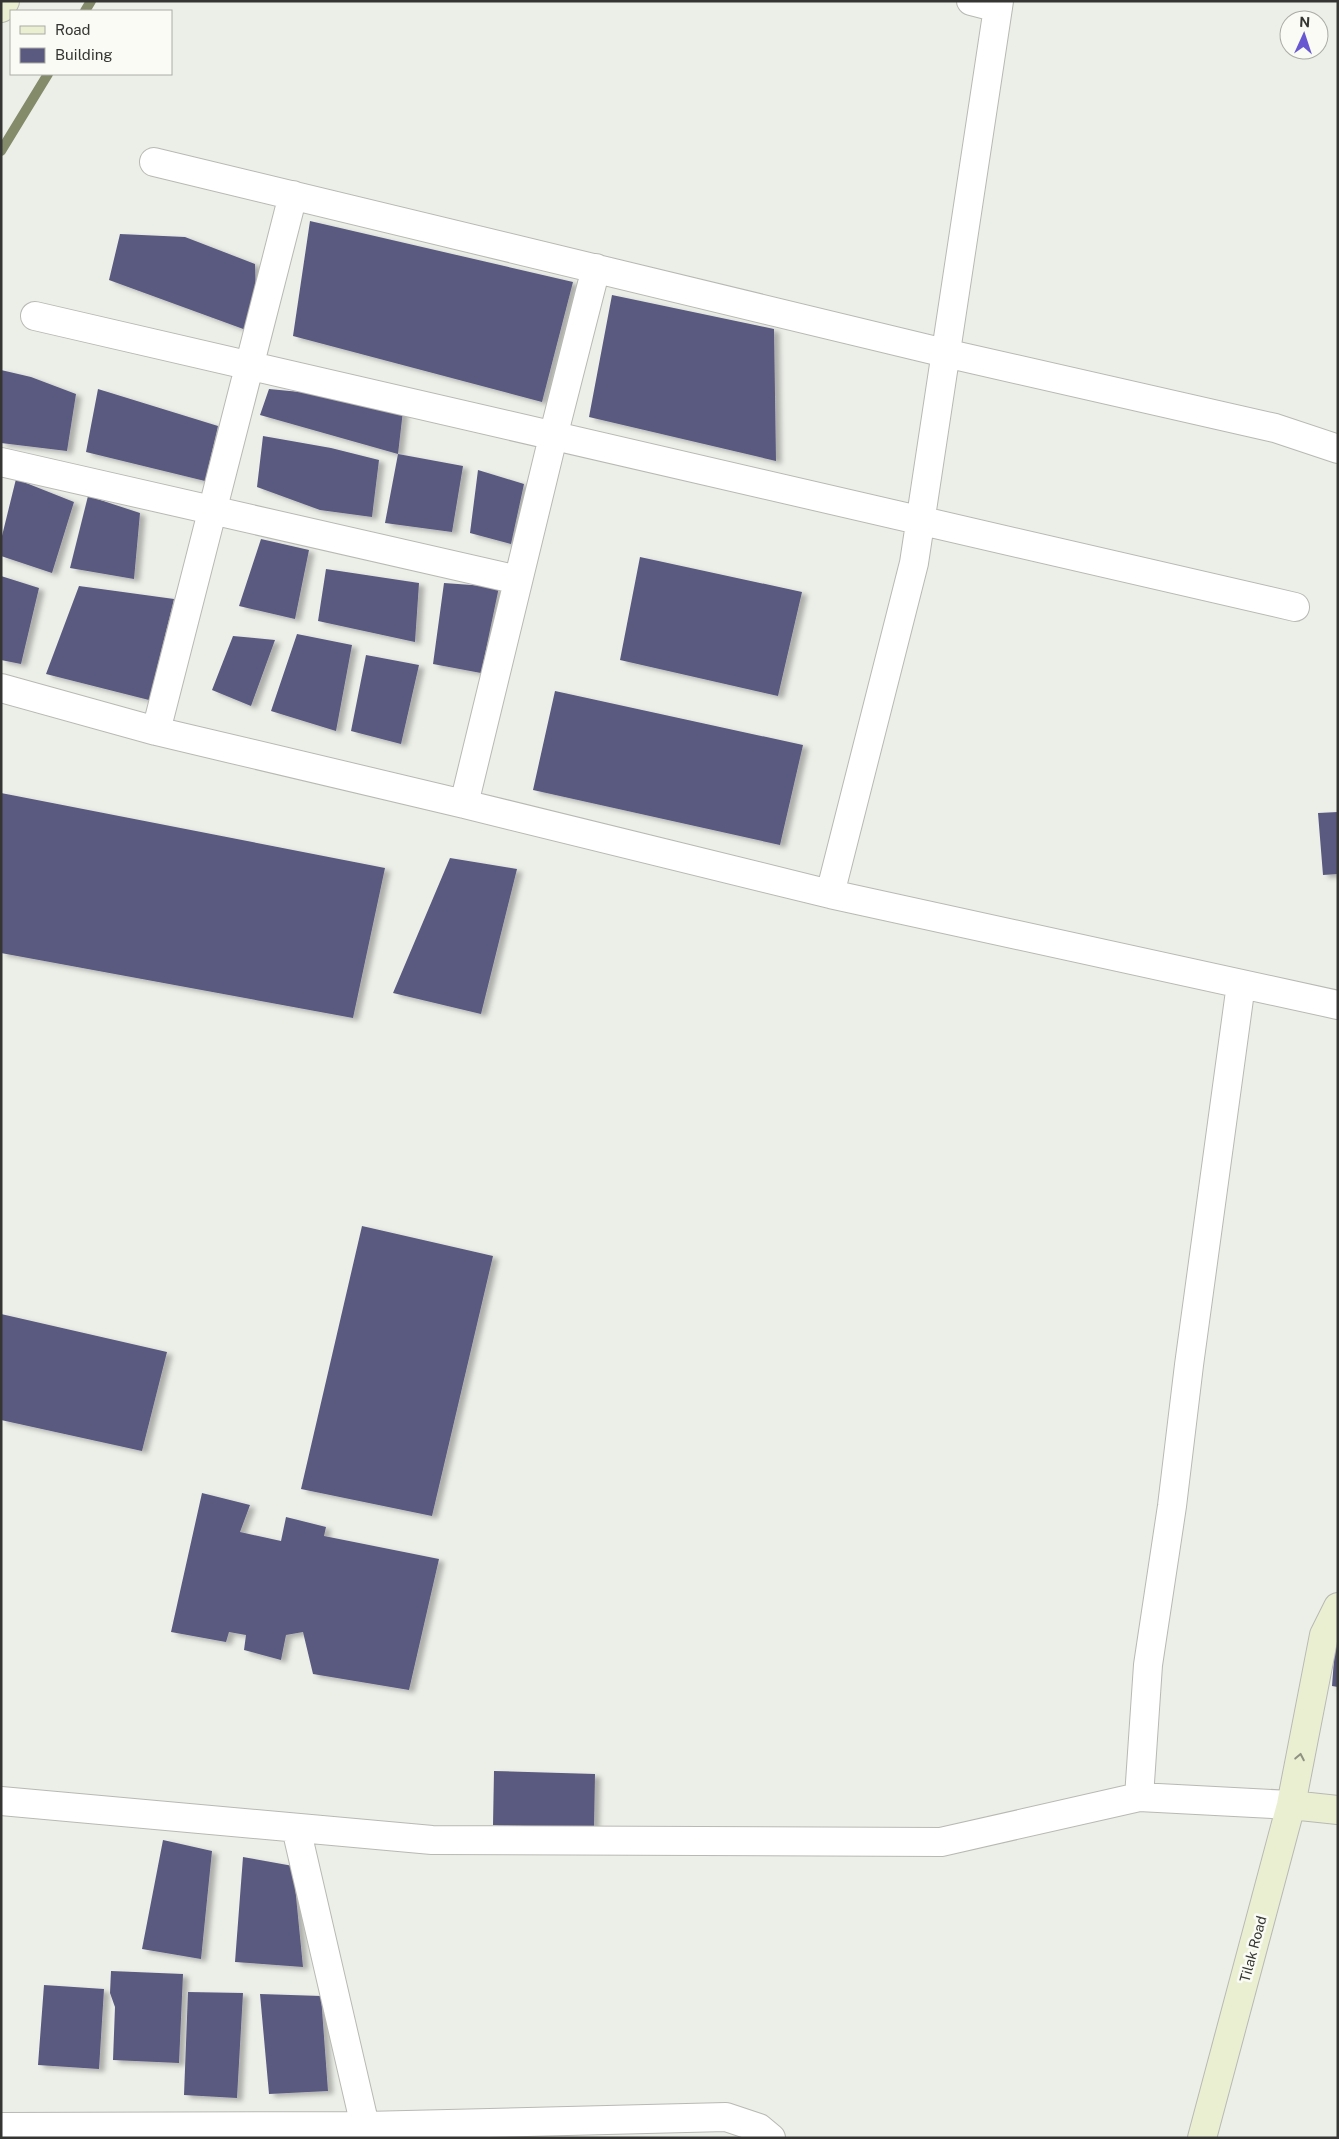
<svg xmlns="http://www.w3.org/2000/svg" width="1339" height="2139" viewBox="0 0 1339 2139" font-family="'Public Sans',sans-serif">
<defs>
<filter id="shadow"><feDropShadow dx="5.5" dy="3" stdDeviation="2.5" flood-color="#0004"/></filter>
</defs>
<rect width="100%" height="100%" fill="#eceee8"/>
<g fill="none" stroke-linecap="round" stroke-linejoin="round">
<!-- stream -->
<path stroke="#848b6b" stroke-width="10" d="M85 11 91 1
M1 151 48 74"/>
</g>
<!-- building -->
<path fill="#5a5a80" filter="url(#shadow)" d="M310 221 573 282 542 402 293 336Z
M120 234 185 237 255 264 257 334 109 280Z
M612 295 774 329 776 461 589 417Z
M1 370 31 377 76 394 67 451 1 443Z
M98 389 218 426 205 481 86 452Z
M269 389 404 402 398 454 260 415Z
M263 436 331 448 379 460 372 517 320 510 257 487Z
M398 454 463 466 452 532 385 523Z
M478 470 524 484 511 544 470 533Z
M16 479 74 502 52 573 1 556V540Z
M88 496 140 513 134 579 70 568Z
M261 539 309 550 295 619 239 606Z
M640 557 802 592 778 696 620 660Z
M326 569 419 583 415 642 318 621Z
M1 576 39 588 21 664 1 660Z
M444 583 499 587 481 673 433 664Z
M79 586 174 599 149 700 46 674Z
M297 634 352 645 336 731 271 711Z
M233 636 275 640 251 706 212 690Z
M366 655 419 665 401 744 351 731Z
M555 691 803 745 780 845 533 790Z
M1 793 385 868 353 1018 1 953Z
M1338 812V874L1323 875 1318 813Z
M450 858 517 869 481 1014 393 993Z
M362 1226 493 1256 432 1516 301 1489Z
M1 1314 167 1352 142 1451 1 1420Z
M202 1493 250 1505 240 1532 281 1541 286 1517 326 1527 324 1536 439 1559 409 1690 313 1674 303 1632 286 1635 281 1660 244 1650 246 1635 229 1632 226 1642 171 1632Z
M1336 1633H1338V1687L1332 1686Z
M494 1771 595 1774 594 1828 493 1825Z
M163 1840 212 1851 201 1959 142 1949Z
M243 1857 293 1866 303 1967 235 1962Z
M111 1971 183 1974 179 2063 113 2060 115 2007 110 1993Z
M44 1985 104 1989 99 2069 38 2065Z
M188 1992 243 1993 237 2098 184 2095Z
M260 1994 321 1996 328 2091 269 2094Z"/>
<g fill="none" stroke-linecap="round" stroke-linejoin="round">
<defs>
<path id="street" d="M971 1 998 8
M154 162 945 353 1275 428 1338 449
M35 316 1295 607
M1 462 518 580
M1 688 156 731 464 804 830 894 1338 1005
M156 731 293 195
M464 804 553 437 596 268
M830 894 914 563 999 1
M1139 1797 1148 1665 1172 1506 1189 1365 1241 984
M1 1801 432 1840 941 1842 1139 1797 1291 1805
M296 1828 365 2126 366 2138
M1 2127 365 2126 726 2117 759 2128 771 2138"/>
<path id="secondary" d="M1 8 5 1
M1291 1805 1338 1810
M1202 2138 1291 1805 1324 1635 1338 1607"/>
</defs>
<!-- street casing -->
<use href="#street" stroke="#b8b9b3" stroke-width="30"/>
<!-- secondary casing -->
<use href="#secondary" stroke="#b8b9b3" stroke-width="30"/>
<!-- street -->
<use href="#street" stroke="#fff" stroke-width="28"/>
<!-- secondary -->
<use href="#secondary" stroke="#ebefd2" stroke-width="28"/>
</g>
<!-- one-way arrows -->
<defs><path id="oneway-chevron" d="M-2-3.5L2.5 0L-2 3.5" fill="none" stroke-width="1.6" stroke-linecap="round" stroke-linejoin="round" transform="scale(1.25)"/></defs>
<use stroke="#909282" href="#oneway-chevron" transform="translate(1300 1757) rotate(-79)"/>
<g text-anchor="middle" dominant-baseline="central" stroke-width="5" stroke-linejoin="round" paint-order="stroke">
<!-- street labels -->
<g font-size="14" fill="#353633" stroke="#fafbf5">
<text transform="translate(1253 1949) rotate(-75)">Tilak Road</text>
</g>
</g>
<!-- border -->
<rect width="1339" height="2139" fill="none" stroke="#353633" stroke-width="5"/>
<!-- legend -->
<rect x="10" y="10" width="162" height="65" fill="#fafbf5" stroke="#abaca7"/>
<rect x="20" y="26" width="25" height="8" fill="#ebefd2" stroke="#abaca7"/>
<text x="55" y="35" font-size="15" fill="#353633">Road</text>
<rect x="20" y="48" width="25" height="15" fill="#5a5a80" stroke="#abaca7"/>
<text x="55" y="60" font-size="15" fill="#353633">Building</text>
<!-- north arrow -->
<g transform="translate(1304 35) rotate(3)"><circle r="24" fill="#fafbf5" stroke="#abaca7"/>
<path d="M0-4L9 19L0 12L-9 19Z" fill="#6758d1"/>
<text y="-8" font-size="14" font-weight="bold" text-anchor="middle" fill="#353633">N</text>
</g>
</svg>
